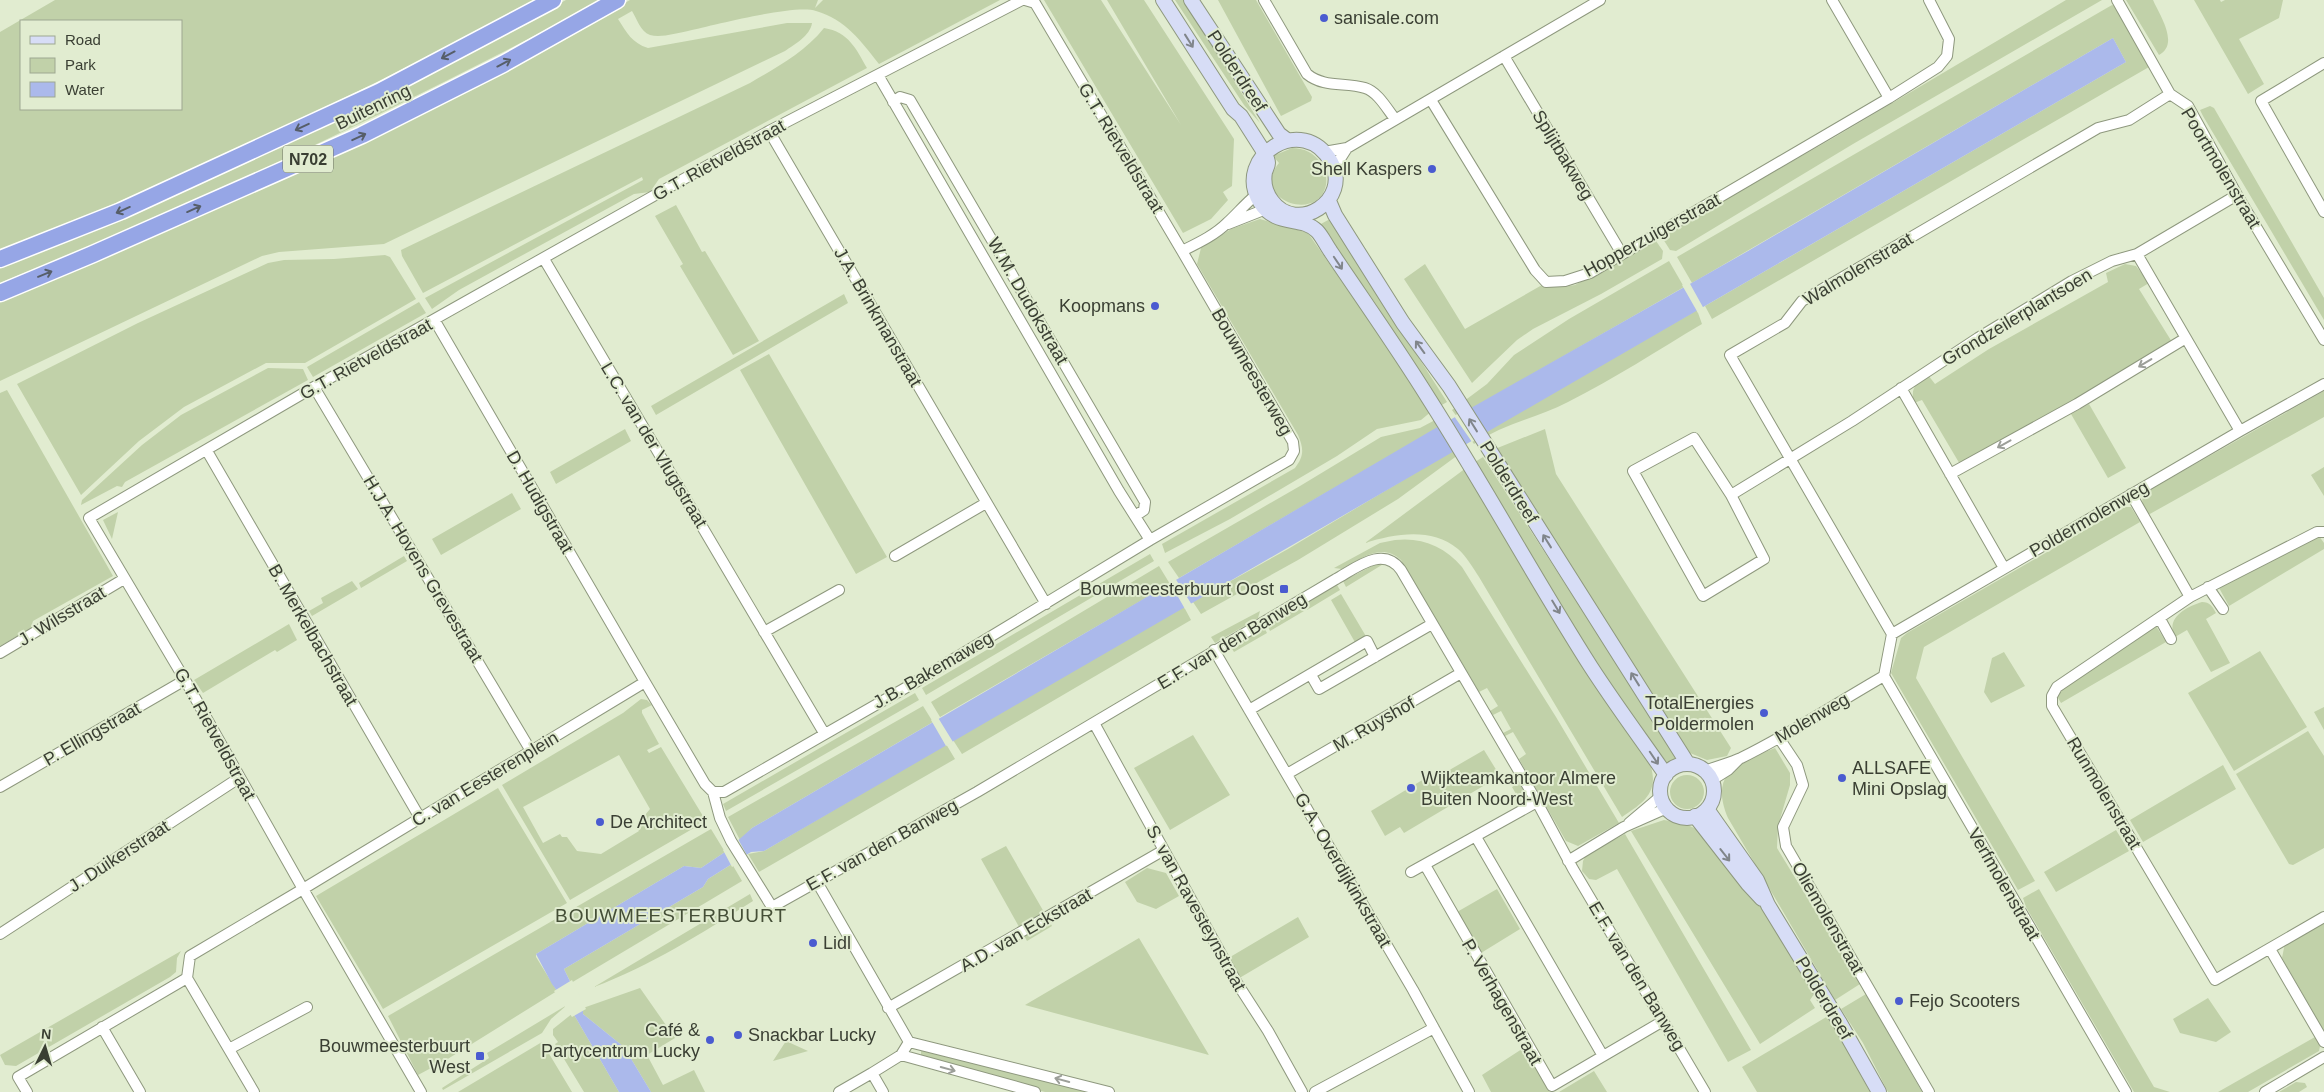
<svg xmlns="http://www.w3.org/2000/svg" width="2324" height="1092" viewBox="0 0 2324 1092" font-family="Helvetica,sans-serif">
<rect width="100%" height="100%" fill="#e1ecd0"/>
<!-- green -->
<path fill="#c1d1a9" fill-rule="evenodd" d="M55 0H538C362 92 184 178 0 251V32ZM21 21H181V109H21Z
M566 0H602C406 105 206 200 0 283V265L464 54Z
M630 0H818L815 8 823 0H1000L879 64C861 41 845 19 816 11 795 4 714 25 688 31 677 33 661 38 650 35 640 31 637 19 632 11L618 19C627 33 632 43 648 48L787 23H812C810 36 795 44 785 51L384 244 279 252 262 256 0 381V297L589 23Z
M1044 0H1101L1181 125 1107 0H1144L1234 139 1232 186 1223 192 1228 200 1211 219 1183 233Z
M1175 0H1183L1190 9 1260 123 1244 105Z
M1218 0H1256L1312 97 1311 101 1281 116Z
M2066 0H2102L1853 144 1676 251 1670 250 1663 239 1666 233 1835 137Z
M2126 0H2153C2159 14 2180 44 2159 55Z
M2194 0H2220L2221 2 2225 0H2283L2279 18 2239 39 2264 84 2248 94Z
M2112 5 2115 6 2149 67 1712 319 1705 306 2126 62 2113 38 1692 283 1677 257Z
M824 28C849 32 856 49 867 68L659 179 650 192 634 194 459 290 432 309 425 298 643 180 642 177 423 293 402 256 401 250 750 83C777 67 804 53 824 28Z
M2210 106 2214 108 2324 298V320L2203 116 2200 110Z
M1292 148C1304 148 1314 153 1321 163 1326 170 1327 177 1326 185 1318 224 1249 199 1279 163L1273 156Z
M676 205 702 252 705 251 759 341 733 355 680 266 683 264 655 216Z
M1260 219 1308 233 1432 411 1421 420 1377 429 1337 456 1230 519 1165 553 1162 544 1295 468C1304 456 1304 449 1298 435L1197 264 1201 248 1231 229Z
M1330 219 1447 402 1440 406 1376 304 1319 225Z
M1656 241 1663 251 1662 259 1601 294 1533 329 1517 340 1472 383 1404 279 1425 264 1465 329 1542 285 1564 287 1575 285Z
M385 255 390 257 416 299 305 363H266L184 407 139 441 81 495 17 384 138 323 268 263 284 260 334 259Z
M1669 261 1684 287 1457 417 1452 410 1487 384 1514 355 1569 319Z
M2125 264 2136 266 2149 283 2139 289 2172 342 1961 466 1922 400 1914 403C1910 388 1916 383 1928 375L1935 384 1989 349 2108 282 2106 273Z
M844 294 848 303 656 415 651 406Z
M419 302 426 313 313 377 307 367Z
M1697 310 1702 324C1658 350 1614 379 1568 402 1537 418 1503 424 1474 444L1471 440Z
M769 354 887 557 856 574 740 370Z
M268 368 303 369 308 380 125 482 122 487 117 486 81 505 82 500 142 445 181 415Z
M7 390 113 576 33 621 31 628 0 646V393Z
M2324 391V417L2148 515C2143 506 2139 501 2146 492Z
M2089 404 2126 468 2108 478 2071 414Z
M1437 419 1441 426 1179 578 1168 562 1300 486 1381 437 1420 428Z
M625 429 631 441 556 484 550 472Z
M1545 429 1556 474 1731 748 1727 756 1707 760 1690 753 1495 449Z
M1455 449 1458 455 1398 499 1298 560 1201 614 1193 602 1288 549Z
M1483 457 1677 757 1667 763 1572 630 1475 462Z
M2324 467V496L2311 475Z
M1466 468 1614 712 1651 767C1659 794 1641 804 1622 817L1479 577C1473 568 1466 556 1458 549 1431 527 1395 534 1365 543Z
M512 493 521 509 441 555 432 539Z
M2125 507H2131L2140 522 1924 647 1916 678 2035 881 2018 890 1891 673 1901 638 1907 633Z
M118 512 112 539 103 520Z
M2319 536 2324 543V549L2229 606 2218 586Z
M1395 540C1422 537 1444 546 1462 567L1556 717 1619 823 1578 846 1566 841 1519 759 1526 754 1513 732 1505 736 1503 733 1511 729 1501 711 1493 715 1490 711 1498 706 1487 688 1479 692 1401 560C1381 542 1361 559 1342 569L1334 568 1380 543Z
M1150 554 1154 561 926 695 922 688Z
M404 556 407 561 361 588 359 583Z
M1378 563H1385L1346 587 1343 581Z
M1159 566 1170 584 940 717 931 702Z
M352 581 358 589 312 616 309 611 323 603 321 598Z
M1337 585 1340 590 1307 610 1304 604Z
M1341 594 1367 638 1356 644 1331 600Z
M2202 602C2210 602 2212 606 2216 613L2206 619 2230 663 2211 672 2187 630 2175 637C2165 618 2186 607 2202 602Z
M1300 606 1304 611 1270 631 1267 625Z
M1184 607 1191 620 962 754 953 740Z
M1260 611 1258 618 1215 643 1211 637Z
M289 624 297 640 277 652 275 650 203 693 194 680Z
M2156 626 2166 642 2061 703 2055 693Z
M1264 627 1267 633 1234 652 1231 647Z
M2260 651 2307 727 2234 771 2188 693Z
M2004 652 2025 686 1991 703 1984 692 1992 658Z
M915 693 919 700 726 811 723 804Z
M641 699 647 700 652 705 642 710V713L659 744 647 750 649 753 661 747 706 821 570 900 502 785 623 713ZM619 755 650 809 636 826 639 831 601 854 577 851 567 837H562L560 834 543 843 523 807Z
M923 706 933 722 752 828 740 840 728 817Z
M2324 707V730L2314 712Z
M2308 731 2324 756V848L2293 865 2289 864 2236 774Z
M1193 735 1230 795 1170 830 1134 768Z
M946 744 955 759 759 872 748 854 764 851Z
M1775 748 1790 773V785L1778 826 1777 848 1860 984 1835 1000 1728 818C1709 773 1737 762 1775 748Z
M1484 750 1500 776 1404 833 1400 827 1385 836 1371 811 1424 779 1427 783Z
M2223 765 2236 789 2143 842 2130 820Z
M1670 792a17 17 0 1 1 34 0a17 17 0 1 1-34 0Z
M1519 783 1528 798 1523 806 1512 787Z
M498 788 567 903 383 1009 316 896Z
M1664 820 1686 824 1696 829 1768 914 1814 994 1810 1000 1815 1008 1760 1044 1631 831Z
M711 829 725 852 701 868 684 866 536 954V957L557 991 446 1060 418 1075 388 1016Z
M2116 830 2129 851 2056 892 2044 872Z
M1625 834 1751 1050 1728 1062 1617 869 1596 880 1589 879 1582 871 1583 861 1586 855Z
M1006 846 1052 926 1027 941 981 859Z
M732 864 742 881 571 983 564 969 703 887 708 879Z
M1147 868 1166 873 1179 896 1156 909 1137 902 1125 882Z
M1497 889 1520 929 1481 953 1457 912Z
M2039 889 2154 1087 2170 1092H2134L2026 907 2023 898Z
M750 894 753 901C702 933 650 966 594 987Z
M1298 917 1309 937 1231 983 1220 963Z
M2324 921V1031L2282 958 2285 943Z
M1139 938 1209 1055 1025 1005Z
M181 951 177 958 176 972 170 977 16 1066 5 1065 0 1055Z
M640 988 675 1038 647 1055 663 1085 694 1070 705 1092H651L624 1047 583 1014V1008Z
M1866 994 1922 1092H1888L1863 1043 1841 1009Z
M2208 998 2231 1032 2216 1042 2180 1033 2173 1019Z
M567 1005 551 1019 542 1033 443 1090 442 1088 489 1058 487 1053Z
M573 1013 619 1092H584L555 1044 558 1042 553 1035V1029Z
M1828 1016 1870 1092H1757L1742 1067Z
M2315 1037 2320 1046 2319 1051 2248 1092H2218Z
M786 1041 808 1051 773 1061Z
M542 1042 572 1092H458Z
M1525 1047 1550 1092H1491L1482 1075Z
M924 1048 1091 1092H1045L926 1060 921 1056V1050Z
M1594 1071 1607 1092H1559Z
M2296 1082 2305 1083 2307 1087 2299 1092H2279Z"/>
<!-- water -->
<path fill="#abb9eb" d="M2113 38 2126 62 764 851 751 852 708 879 703 887 564 969 583 1008V1014L624 1047 651 1092H619L573 1013 552 984 536 954 684 866 701 868 725 852 752 828 1434 429 1748 251Z"/>
<!-- pier -->
<path fill="#e1ecd0" d="M1689 282 1704 309 1698 313 1682 285Z
M1469 407 1487 434 1472 442 1454 416Z
M1175 578 1192 605 1185 609 1169 581Z
M937 716 953 742 946 746 931 720Z
M738 839 748 857 732 867 723 850Z
M572 980 586 1009 572 1017 554 991Z"/>
<g fill="none" stroke-linecap="round" stroke-linejoin="round">
<defs>
<path id="minor" d="M1264 0 1307 74C1324 88 1345 82 1365 88 1378 92 1387 109 1395 119
M1832 0 1889 98
M2117 0 2170 94 2188 106 2237 195 2324 340
M1504 56 1622 254
M2324 63 2261 101 2324 212
M878 75 1119 491 1150 540
M1431 100 1535 270 1546 282 1565 281 1590 273 1889 98 1938 67 1947 56 1949 39 1929 0
M893 102 900 97 910 100 1145 502 1144 510 1135 516
M769 131 1046 604
M1324 152 1347 148 1600 0
M1332 164 1340 159 1347 148
M1228 224 1266 209
M1182 251C1198 243 1215 235 1227 223 1237 214 1245 204 1256 195
M2137 254 2240 431
M544 259 824 733
M435 321 645 682
M314 387 531 751
M1901 388 2004 568
M207 451 420 818
M1950 474 2077 404 2186 338
M2131 494 2190 597 2317 532H2324
M1731 495 1764 559 1703 596 1633 471 1694 438 1731 495 1852 421 1978 338 2072 281 2112 261 2137 254 2237 195
M895 556 986 503
M2208 587 2223 609
M2190 597 2057 687 2052 696V706L2215 980 2324 917
M2160 619 2171 639
M764 632 839 590
M1892 634 1730 355 1785 323 1802 301 2098 128 2129 120 2170 94
M1214 650 1413 990 1469 1092
M0 653 124 579
M1311 675 1319 689 1432 624
M1884 676 1892 634 2240 431 2324 384
M1884 676 2126 1092
M1249 710 1367 641 1375 657
M1094 723 1237 983 1268 1031 1302 1092
M1779 738 1797 765 1803 785 1783 827 1786 846 1929 1092
M1705 771C1717 766 1730 763 1741 758 1790 734 1837 703 1884 676
M1287 774 1461 673
M1712 780 1728 770 1739 759
M0 787 185 680
M713 792H724L914 683 1150 540 1289 460 1294 451 1293 442 1182 251 1035 3 1025 0
M1629 823 1661 796
M1476 837 1603 1056
M1568 861 1624 827 1667 808
M1425 865 1552 1086 1663 1021
M1411 872 1537 802
M817 882 909 1042 901 1055 872 1073
M0 934 239 778
M2270 949 2324 1042
M187 978 254 1092
M888 1008 1164 850
M102 1027 140 1092
M909 1042 1109 1092
M229 1049 307 1007
M901 1055 1035 1092
M27 1092 18 1077 187 978 190 956 303 889 185 680 89 518 314 387 769 131 1022 0
M421 1092 303 889 645 682 705 784 713 792 720 818 731 841 772 907 977 792 1336 579C1356 568 1383 545 1401 570L1537 802 1573 869 1705 1092
M839 1092 872 1073 883 1092
M1315 1092 1434 1028
M2265 1092 2324 1057"/>
<path id="secondary" d="M1163 0 1233 109 1241 116 1262 149C1264 153 1268 158 1268 163 1268 166 1266 169 1265 172 1263 183 1266 193 1272 201 1297 235 1352 200 1331 162 1304 112 1232 156 1260 202 1276 228 1301 215 1317 231 1322 236 1326 245 1331 252 1364 301 1398 349 1429 399 1485 487 1535 579 1591 667 1615 704 1641 739 1666 775
M1191 0 1279 134 1287 140
M1329 201 1335 215 1403 323 1449 386 1688 764
M1660 791a27 27 0 1 1 54 0a27 27 0 1 1-54 0Z
M1707 809 1757 880 1768 905 1840 1023 1879 1092
M1695 816 1748 884 1762 899"/>
<path id="trunk" d="M0 259 121 211 379 92 553 0
M0 293 93 254 362 135 503 64 617 0"/>
</defs>
<!-- minor casing -->
<use href="#minor" stroke="#8e987e" stroke-width="12"/>
<!-- secondary casing -->
<use href="#secondary" stroke="#8e987e" stroke-width="16"/>
<!-- trunk casing -->
<use href="#trunk" stroke="#fff" stroke-width="19"/>
<!-- minor -->
<use href="#minor" stroke="#fff" stroke-width="10"/>
<!-- secondary -->
<use href="#secondary" stroke="#d7ddf6" stroke-width="14"/>
<!-- trunk -->
<use href="#trunk" stroke="#96a6e6" stroke-width="16"/>
</g>
<!-- one-way arrows -->
<defs><path id="oneway-shaft" d="M-6 0H5M1.5-3L5.5 0L1.5 3" fill="none" stroke-width="1.6" stroke-linecap="round" stroke-linejoin="round" transform="scale(1.25)"/></defs>
<g stroke="#81868b">
<use href="#oneway-shaft" transform="translate(1189 41) rotate(58)"/>
<use href="#oneway-shaft" transform="translate(1338 263) rotate(56)"/>
<use href="#oneway-shaft" transform="translate(1420 347) rotate(-126)"/>
<use href="#oneway-shaft" transform="translate(1473 425) rotate(-122)"/>
<use href="#oneway-shaft" transform="translate(1547 541) rotate(-122)"/>
<use href="#oneway-shaft" transform="translate(1556 607) rotate(59)"/>
<use href="#oneway-shaft" transform="translate(1635 679) rotate(-122)"/>
<use href="#oneway-shaft" transform="translate(1654 758) rotate(56)"/>
<use href="#oneway-shaft" transform="translate(1725 855) rotate(52)"/>
</g>
<g stroke="#565e69">
<use href="#oneway-shaft" transform="translate(448 55) rotate(152)"/>
<use href="#oneway-shaft" transform="translate(504 63) rotate(-28)"/>
<use href="#oneway-shaft" transform="translate(302 127) rotate(155)"/>
<use href="#oneway-shaft" transform="translate(359 137) rotate(-25)"/>
<use href="#oneway-shaft" transform="translate(194 209) rotate(-24)"/>
<use href="#oneway-shaft" transform="translate(123 210) rotate(156)"/>
<use href="#oneway-shaft" transform="translate(45 274) rotate(-22)"/>
</g>
<g stroke="#9c9f99">
<use href="#oneway-shaft" transform="translate(2145 363) rotate(149)"/>
<use href="#oneway-shaft" transform="translate(2004 444) rotate(151)"/>
<use href="#oneway-shaft" transform="translate(948 1069) rotate(15)"/>
<use href="#oneway-shaft" transform="translate(1062 1080) rotate(-165)"/>
</g>
<!-- markers -->
<g fill="#4a5bd0" stroke="#e1ecd0" stroke-width="2">
<circle cx="1324" cy="18" r="5"/>
<circle cx="1432" cy="169" r="5"/>
<circle cx="1155" cy="306" r="5"/>
<rect x="1279" y="584" width="10" height="10" rx="2.5"/>
<circle cx="1764" cy="713" r="5"/>
<circle cx="1842" cy="778" r="5"/>
<circle cx="1411" cy="788" r="5"/>
<circle cx="600" cy="822" r="5"/>
<circle cx="813" cy="943" r="5"/>
<circle cx="1899" cy="1001" r="5"/>
<circle cx="738" cy="1035" r="5"/>
<circle cx="710" cy="1040" r="5"/>
<rect x="475" y="1051" width="10" height="10" rx="2.5"/>
</g>
<g text-anchor="middle" dominant-baseline="central" stroke-width="4" stroke-linejoin="round" paint-order="stroke">
<!-- shield labels -->
<rect fill="#e1ecd0" stroke="#6c7362" stroke-width="1" x="283" y="145.5" width="50" height="27" rx="4"/>
<g font-size="16" font-weight="bold" fill="#3a3f33">
<text x="308" y="159">N702</text>
</g>
<!-- poi labels -->
<g font-size="18" fill="#3a3f33" stroke="#e1ecd0" text-anchor="start">
<text x="1334" y="18">sanisale.com</text>
<text x="1422" y="169" text-anchor="end">Shell Kaspers</text>
<text x="1145" y="306" text-anchor="end">Koopmans</text>
<text x="1274" y="589" text-anchor="end">Bouwmeesterbuurt Oost</text>
<text x="1754" y="703" text-anchor="end">TotalEnergies<tspan x="1754" dy="21">Poldermolen</tspan></text>
<text x="1852" y="768">ALLSAFE<tspan x="1852" dy="21">Mini Opslag</tspan></text>
<text x="1421" y="778">Wijkteamkantoor Almere<tspan x="1421" dy="21">Buiten Noord-West</tspan></text>
<text x="610" y="822">De Architect</text>
<text x="823" y="943">Lidl</text>
<text x="1909" y="1001">Fejo Scooters</text>
<text x="700" y="1030" text-anchor="end">Café &amp;<tspan x="700" dy="21">Partycentrum Lucky</tspan></text>
<text x="748" y="1035">Snackbar Lucky</text>
<text x="470" y="1046" text-anchor="end">Bouwmeesterbuurt<tspan x="470" dy="21">West</tspan></text>
</g>
<!-- street labels -->
<g font-size="18" fill="#3a3f33" stroke="#e1ecd0">
<text transform="translate(1237 71) rotate(57)">Polderdreef</text>
<text transform="translate(373 107) rotate(-26)">Buitenring</text>
<text transform="translate(1121 148) rotate(59)">G.T. Rietveldstraat</text>
<text transform="translate(1563 155) rotate(59)">Splijtbakweg</text>
<text transform="translate(719 160) rotate(-29)">G.T. Rietveldstraat</text>
<text transform="translate(2221 168) rotate(59)">Poortmolenstraat</text>
<text transform="translate(1652 235) rotate(-29)">Hopperzuigerstraat</text>
<text transform="translate(1858 269) rotate(-31)">Walmolenstraat</text>
<text transform="translate(1028 301) rotate(60)">W.M. Dudokstraat</text>
<text transform="translate(878 317) rotate(60)">J.A. Brinkmanstraat</text>
<text transform="translate(2017 317) rotate(-31)">Grondzeilerplantsoen</text>
<text transform="translate(366 359) rotate(-29)">G.T. Rietveldstraat</text>
<text transform="translate(1252 372) rotate(60)">Bouwmeesterweg</text>
<text transform="translate(654 445) rotate(59)">L.C. van der Vlugtstraat</text>
<text transform="translate(1509 482) rotate(58)">Polderdreef</text>
<text transform="translate(540 502) rotate(60)">D. Hudigstraat</text>
<text transform="translate(2089 519) rotate(-30)">Poldermolenweg</text>
<text transform="translate(423 569) rotate(59)">H.J.A. Hovens Grevestraat</text>
<text transform="translate(62 616) rotate(-31)">J. Wilsstraat</text>
<text transform="translate(313 635) rotate(60)">B. Merkelbachstraat</text>
<text transform="translate(1232 641) rotate(-31)">E.F. van den Banweg</text>
<text transform="translate(933 670) rotate(-30)">J.B. Bakemaweg</text>
<text transform="translate(1812 718) rotate(-30)">Molenweg</text>
<text transform="translate(1374 724) rotate(-30)">M. Ruyshof</text>
<text transform="translate(92 734) rotate(-30)">P. Ellingstraat</text>
<text transform="translate(215 734) rotate(61)">G.T. Rietveldstraat</text>
<text transform="translate(485 779) rotate(-31)">C. van Eesterenplein</text>
<text transform="translate(2104 793) rotate(59)">Runmolenstraat</text>
<text transform="translate(882 845) rotate(-29)">E.F. van den Banweg</text>
<text transform="translate(119 856) rotate(-33)">J. Duikerstraat</text>
<text transform="translate(1343 870) rotate(60)">G.A. Overdijkinkstraat</text>
<text transform="translate(2004 884) rotate(60)">Verfmolenstraat</text>
<text transform="translate(1196 908) rotate(61)">S. van Ravesteynstraat</text>
<text transform="translate(1828 918) rotate(60)">Oliemolenstraat</text>
<text transform="translate(1026 930) rotate(-30)">A.D. van Eckstraat</text>
<text transform="translate(1637 976) rotate(59)">E.F. van den Banweg</text>
<text transform="translate(1824 998) rotate(59)">Polderdreef</text>
<text transform="translate(1502 1002) rotate(60)">P. Verhagenstraat</text>
</g>
<!-- neighbourhood labels -->
<g font-size="19" letter-spacing="1" fill="#454f37" stroke="#e1ecd0">
<text x="671" y="915">BOUWMEESTERBUURT</text>
</g>
</g>
<!-- legend -->
<rect x="20" y="20" width="162" height="90" fill="#e1ecd0" stroke="#9ea791"/>
<rect x="30" y="36" width="25" height="8" fill="#d7ddf6" stroke="#9ea791"/>
<text x="65" y="45" font-size="15" fill="#3a3f33">Road</text>
<rect x="30" y="58" width="25" height="15" fill="#c1d1a9" stroke="#9ea791"/>
<text x="65" y="70" font-size="15" fill="#3a3f33">Park</text>
<rect x="30" y="82" width="25" height="15" fill="#abb9eb" stroke="#9ea791"/>
<text x="65" y="95" font-size="15" fill="#3a3f33">Water</text>
<!-- north arrow -->
<g transform="translate(45 1047) rotate(5)" stroke="#e1ecd0" stroke-width="4" paint-order="stroke">
<path d="M0-4L9 19L0 12L-9 19Z" fill="#3a3f33"/>
<text y="-8" font-size="14" font-weight="bold" text-anchor="middle" fill="#3a3f33">N</text>
</g>
</svg>
